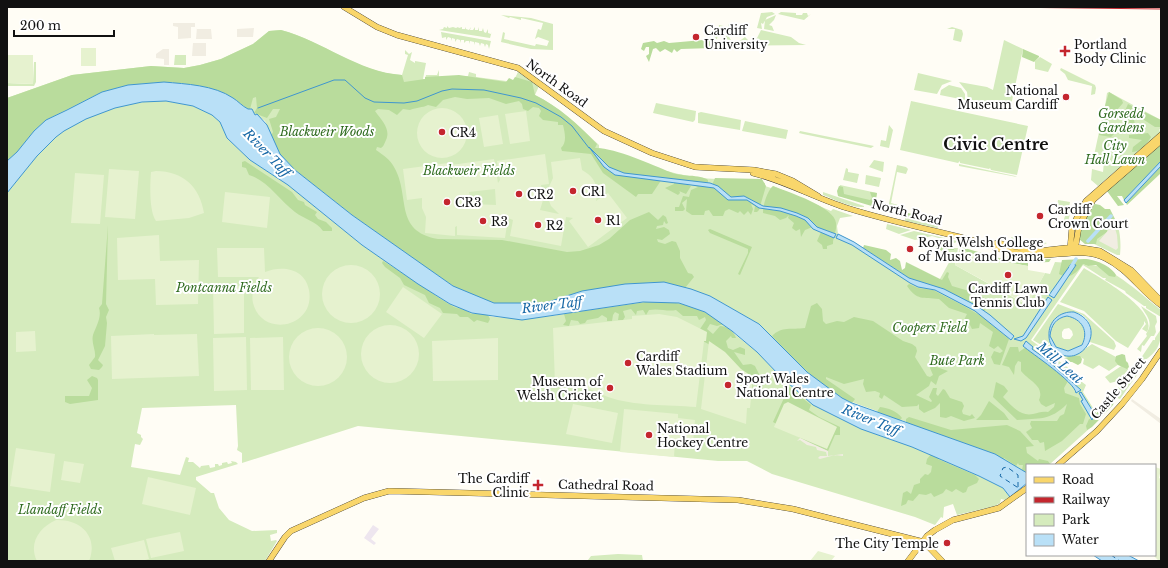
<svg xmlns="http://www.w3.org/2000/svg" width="1168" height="568" viewBox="0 0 1168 568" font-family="'Libre Baskerville',serif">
<rect width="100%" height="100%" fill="#fffdf5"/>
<!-- industrial -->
<path fill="#eee6ef" d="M373 525 379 529 371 539 376 543 374 545 364 538Z"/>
<!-- green -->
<path fill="#d5ebbd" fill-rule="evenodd" d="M772 12 775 14 767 17 763 24 761 23 762 29 757 28 761 13Z
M781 12 796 13V15H802L803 13H807L808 16 811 14 804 20 778 14Z
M501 15 531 18 553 24V50L531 49 501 42 503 32 505 33 504 39 535 46 536 44 547 46 549 41 538 37 535 39 538 29 541 30 543 23 521 18V20L510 17 509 18Z
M776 15 774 20 769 25 772 26 774 31 764 29 765 20Z
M728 24H732L729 37 731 40 725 39 727 28 720 26 717 39H708L710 31V37L714 38V35H717L719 25 728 27Z
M447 26 449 28 453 27 456 28 458 27 459 28 462 27V29H465L466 27V29L469 30 471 27 470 30H473L475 27V30H478L479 27V31H482L483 28 484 32 486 33 488 29V33L491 34 492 31 490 38 439 30 443 29 444 27 447 28Z
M952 27 962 30 963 34 961 42 953 40 955 29H947Z
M281 30C323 41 358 73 402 75L408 55 405 54V50L409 54 412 52 410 60 415 63V61L426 63 423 79H425L426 75H437L439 70V77L468 76 469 72 476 74V77L513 82 518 72 539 86 535 95C559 107 580 127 599 145V148C629 156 658 171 689 176 714 181 740 178 765 183V186L771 188 773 186 831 211 833 209 853 216 840 218 837 226 838 234 854 242 901 273 936 286 952 257 942 251 954 250 955 248H958L955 265 1027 305 1045 273 1050 274 1055 262 1083 264 1088 266C1105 260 1145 298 1161 310V317L1146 308V306H1144L1126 293 1125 291 1105 280 1106 278H1103L1083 265 1031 340 1071 370 1070 373 1086 385 1083 392 1100 419 1049 465H1027L1022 471 995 454 841 398 807 372 759 324 710 296 685 288 523 302 274 143 265 121 248 109 128 85 7 161V98L72 75 151 66 184 68 200 65 221 59 253 44 269 31Z
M761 30 791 37 799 43 806 45 727 46 724 43 728 40 738 42 745 37 751 43 755 42Z
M441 32 491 41 489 49 488 45 486 44 485 47 484 44 481 43 480 46 479 43 475 42 474 45V42L470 41 469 44V41H466L464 43V40H461V43L460 40 457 39 455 42V39L452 38V41L451 38 448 37 446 40V37L442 38Z
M1004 40 1023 49 1010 110 968 101 967 92 959 82 987 87 993 90Z
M175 55H186V65H174Z
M1040 57 1052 64 1048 72 1035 69V61Z
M34 62H36V82L34 86H7V83L33 84Z
M1061 68 1095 85 1096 88 1095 94 1091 95 1092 86 1068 80 1065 74 1060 70Z
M918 73 952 81 942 85 937 94 914 90Z
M949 85 961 88 965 94V100L940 95 941 90Z
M1109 92 1161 120V128L1159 130 1161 132 1098 186 1091 180 1092 169 1103 172 1104 162 1093 160 1104 109 1106 107 1105 106 1107 93Z
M150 101H166L193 106 212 115 220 122 227 138 250 160 288 185 362 245 418 284 450 304 472 313 494 317 517 318 552 316 593 309 653 301 717 320 757 352 779 375 813 405 861 429 912 447 979 476 1003 488 1010 497 1005 500 1001 499 1000 503 995 506 957 515 953 504 944 507 943 518 941 517 935 525 915 517 772 474 747 461H718L358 426 242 463V453L237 450 238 446 236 405 142 408 137 433 141 435V437L143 439 140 445 135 444 131 467 180 475 186 457 189 458 188 462H193L200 468 201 466 209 465 210 468 215 467V464H218L219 466 222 465V463L227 462 228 464 232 463 231 461 236 462 238 464 196 477V480L211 493H214L219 508 229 520 252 531 277 530V533L270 535 271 541 276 540 277 541 265 561H7V193C24 172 41 147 63 131 88 113 121 105 150 101Z
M911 101 1028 126 1017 175 991 170 990 168 989 169 960 163V161L958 163 900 150Z
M656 103 696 111 695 120 693 122 653 113Z
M701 112 741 120 740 130 698 123V113Z
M745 121 788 130 786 139 742 131Z
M889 125 893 130 889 148 880 146 881 140 886 141Z
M800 131 874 146 871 148 803 134 799 133Z
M874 160 884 162 883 172 869 167Z
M959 164 1015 176 1017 177 959 166Z
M897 165 906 167 908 169 906 174 897 172 891 203 905 207 904 212 888 208Z
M846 168 848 169V172L859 174 857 183 843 180Z
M866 175 881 178 879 187 865 184Z
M840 185 877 193 874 204 838 196Z
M823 192 864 206V207C851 208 836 200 823 195Z
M1058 200 1070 202 1069 207 1071 210 1067 226 1062 225 1067 210 1066 208 1057 207Z
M905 218 940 225 937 228 905 221Z
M1114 219C1121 228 1121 245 1120 255H1117L1092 243Z
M887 224 911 230 899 234 886 229Z
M914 231 957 241 955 243 932 236 915 240 900 235Z
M1011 237 1047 243 1043 245 1027 243 1017 244 1014 243Z
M1084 268C1100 278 1159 310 1147 332L1142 329 1146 324 1144 321V324L1128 348 1116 341 1084 311 1060 302Z
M1058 304 1084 314 1114 341 1116 346 1114 350 1090 342C1090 338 1092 334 1091 329 1086 299 1041 314 1050 343L1043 346 1033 340Z
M1141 306 1156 316 1157 322 1155 326 1156 332 1154 336H1151L1144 346 1142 345 1141 352 1137 349 1147 336 1146 334C1154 322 1147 317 1141 306Z
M1067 316C1083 319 1088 331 1082 345L1068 351 1056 347 1050 336C1051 325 1056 318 1067 316ZM1069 328 1072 331 1073 335 1070 339H1064L1062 337V332L1064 329Z
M1161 329C1161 345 1157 352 1144 361L1141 358 1153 340H1155V338Z
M1051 344 1053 348 1077 354 1092 344 1116 357 1126 359 1109 371 1099 365 1093 369 1083 364 1084 359 1080 357 1069 358 1060 356 1059 358 1045 348 1048 350 1047 346Z
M1127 362 1128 370 1118 381 1110 383 1105 377Z
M1135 366 1139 370V372L1120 399 1112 396Z
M618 554 642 555 643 561 588 560 591 556Z"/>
<!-- forest -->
<path fill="#b9dc9c" d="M281 30C323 41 358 72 402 75L404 82 425 79V77L459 75 506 82 509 78 513 80 515 77 532 82 535 95C558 106 579 125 597 144L595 148C613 147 653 165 670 172 679 177 701 174 708 180V185H712L715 178 762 179 766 186 759 210 757 212H754L755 206 751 204 753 209 751 215 748 211 744 215 740 211 738 213 729 209 725 211 723 216H713L709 210 705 211 704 215H692L686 211 687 199 682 203 685 209 683 211H675V207H679L683 196 689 197 691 190 698 187 693 185 694 184 688 185 691 186 686 194 679 191 678 187 680 193 678 195 665 188 674 184V182H667L662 179 652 194H638L636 197 603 173 591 154 562 151 561 148C567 142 565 134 563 125H558V122L543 120 539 116 541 111 539 108 533 107 528 111 523 109 522 104 519 101 506 104 489 98 467 99 455 97 443 100 436 107 428 105C422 108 417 107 410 110L403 109 397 115 389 110 378 109 375 111C382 121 391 129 386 140 384 144 384 146 381 148L377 147 376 150C383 155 390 159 394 167 411 196 393 231 438 239L502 240 567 252 580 251 599 245 609 239 630 220 649 212 658 220 663 215 666 217 668 223 666 224 664 221 663 225 657 226 656 229 664 227 669 230 670 234 662 240 657 239 658 242 665 244 672 241 676 242 680 251V258L688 273 692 274 694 277 685 288 664 282 625 284 545 303H494L480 299 453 286 421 264 352 215 295 170 280 154 271 136 273 132 269 119 276 117 280 109H273L267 118 254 113 257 108 256 97 253 98 250 109H248L233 98 221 92 188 84 164 82 128 85 102 92 46 120 34 131 17 152 7 161V98L72 75 151 66 184 68 200 65 221 59 253 44 269 31Z
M703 40 712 41 713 48 681 49 677 52 674 49 672 53 665 49 660 52 656 48 653 49 649 62 646 56 649 54V47H646L644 51 641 49 643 43 654 41 657 43 664 41 669 43Z
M1023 49 1039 56V57L1034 62 1022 57Z
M1109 92 1122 100 1123 103 1117 110 1120 114 1115 119 1107 114 1104 109H1106L1105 106Z
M1128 104 1161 120V127H1155L1141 118 1123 115Z
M1104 112 1109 120 1108 124 1104 122 1108 130 1114 129V134L1111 137 1099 135Z
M1125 118 1134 120 1135 124 1133 127H1128L1127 132 1119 129 1123 126Z
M1148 133 1151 137C1147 144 1139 152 1132 152L1133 147 1142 140 1129 138V135Z
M1161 143V161L1124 200 1122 196H1117L1124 205 1118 206 1107 191Z
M245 161 292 192 298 200 304 202 305 205 317 212 315 215 318 219 326 222 332 228V231H323C316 221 304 219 295 212 280 201 267 180 249 175L246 168 242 167V162Z
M1161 166V173L1127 205 1126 203Z
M773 186C788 192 835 207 836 223 837 231 833 236 833 244L827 246V249H823L822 245 817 241 821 232 815 226 805 230 801 237 800 229 796 231 792 228 794 223 788 218 789 215 786 218 780 220 775 216 763 213C763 205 767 191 773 186Z
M839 186 843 187 844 194 870 200 872 198 870 192 877 193 875 207 838 196 837 191Z
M1095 204 1100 205 1105 209H1110L1115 219 1107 229V232L1097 239 1096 244H1085L1079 239V231L1093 205Z
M908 213 942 220 941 223 905 216Z
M108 225 106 304 109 310 106 317 107 323 105 346 98 360 103 365 102 367 99 370 91 369 89 365 95 357C96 350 91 343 93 335 96 326 102 317 99 308L102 304Z
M710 229 752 247 740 275 738 274 748 253V249L710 233 708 230Z
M928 240 955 248 954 250 942 251 925 242Z
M864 245 886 250 891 254 890 260 896 258 900 261 902 270 905 268 906 262 942 280 947 272 949 273 948 277 952 286 969 291H976L984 298H992V302L986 307 985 311 942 288 920 283 909 278 863 248Z
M961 247 1006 260 1008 255 1027 259H1051L1049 262 1028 263V266L1011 263 965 252Z
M1084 259C1095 259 1111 266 1116 275L1115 277 1109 276 1096 265 1088 266 1083 264C1078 271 1070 281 1059 274L1062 260Z
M383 261 428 289C430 293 449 304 454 307 460 309 466 309 471 314L487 313 490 319 488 323 477 320 474 322 468 317H460L457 314 443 313 440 308 429 303 425 295 404 285 400 278 385 267 382 263Z
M909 284 918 288 933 290 964 306 981 316 1009 339 1000 365 994 364 991 357 994 351 1000 353 1003 351 998 346 994 349 989 346 993 332 980 323 979 328 972 329 969 323 963 322 967 314 949 308 939 299C923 297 917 301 907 286Z
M653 301 687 304 709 314 724 324 717 326 710 324 707 329 713 334 720 326C727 326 734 331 736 338H732L731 336 726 341 728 348 733 350 740 347 745 349V355L734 352 743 365 751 364 755 366 761 378 753 383 751 396 710 345 703 341 700 329 706 320 705 317 699 320 697 316H683L676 310C667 312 660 308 649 310L646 315 643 310 637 311 636 315 631 309 623 311 625 317 623 320H618L619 314 615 312 613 315 612 321H607V318L602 315 598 318 587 320 585 323 580 324 578 321 571 320 569 326 563 325 566 321 564 314Z
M817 303 822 309 823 321 826 324 837 321 844 322 854 317 873 321 903 341 912 344 916 347 917 351 915 357 927 376 930 377 933 375 930 368 931 365 948 371 939 376 936 385 931 381 929 386 916 395 931 402 932 401 929 397 933 388H937L936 394 938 396 943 389 945 390 950 398 962 402 964 406 962 411 963 414 970 416 972 414 975 418 964 421 951 416 946 418 940 417V403L935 408 924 413 919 409V404L917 406 902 407 884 395 882 399 879 397 880 393 875 391 866 392 863 384 864 379 844 384 826 377V379L855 399 852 403C820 387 796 361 772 336 782 326 791 330 805 328L811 306Z
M1010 347H1018L1019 352 1026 347 1068 381 1064 388 1065 393 1079 398 1080 404 1086 414 1083 424H1080L1062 441 1045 451 1044 442 1040 443 1038 440H1032L1026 432 1032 428 1030 424 1031 421H1057L1060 416 1064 414 1067 404C1050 421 1039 418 1017 420L993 397 996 382 1004 386 1008 391 1003 397C1011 405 1020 417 1033 414 1039 413 1041 411 1048 412L1054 407 1055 403 1046 407 1041 404 1039 400C1045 386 1029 381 1021 371V362L1018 361 1015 366 1014 375 1009 367 1002 365Z
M1122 354 1125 355 1126 361 1128 363 1129 367 1127 369 1118 365 1115 361 1116 356Z
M1073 356H1080L1082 359 1081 363 1078 365 1072 362H1063L1065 358Z
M92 376 97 378 98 380V400L70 404 65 402V396H89L92 388 87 380Z
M789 387 811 405 809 410 819 417 840 427V435H835L828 451 804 441H806L773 422Z
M1108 396 1114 402 1113 405 1092 427 1087 430 1086 426 1089 419 1093 420 1099 409 1106 402 1105 398Z
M989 401 1004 413 1009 420H976L981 415Z
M880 407C888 408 897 411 902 418L899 421 877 412Z
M909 417 951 430 1007 425 1020 431 1034 446 1026 447 1027 453 1038 461 1039 459 1048 461 1050 464 1027 465V477L1022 470 1023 465H1019L1018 463 1016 466 1004 458 1003 460 995 454 906 423V419Z
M932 453 938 455V459L940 460 975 475 979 479 977 483 968 487 966 492 963 493 956 489 952 492 946 489 943 493 934 497 931 493 926 495 919 494 913 501 908 500 906 504 901 506 903 493 907 491 911 494 914 485 920 483V479L925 474 928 475 931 472 932 466 926 464 927 459Z"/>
<!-- pitch -->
<path fill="#e6f2cf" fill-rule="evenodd" d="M81 48H96V66H81Z
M7 55H33V84L7 83Z
M417 133a25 25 0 1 1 50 0a25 25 0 1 1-50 0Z
M526 111 530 141 510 144 505 114Z
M498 115 503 144 484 147 479 118Z
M545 154 549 184 541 185 544 197 540 210 559 214 551 206 548 198V189L553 178 551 162 580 158 582 170C595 177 599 187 596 201L608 193 627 218 588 247 569 221 573 218 566 217 561 246 510 236 513 220 508 218 505 238 457 235V226L455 227V236L425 233 426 217 422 208V198L407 200 403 169 448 163 450 178 452 179 451 165 494 159 498 183 500 180 497 161ZM495 189 496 205 472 204 469 192Z
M109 169 139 171 135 219 105 217Z
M156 171C183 171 200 187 204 213L189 218 156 221C149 211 150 184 151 172Z
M75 173 104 175 100 224 71 223Z
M225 192 270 197 267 228 222 222Z
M159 235 160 261 199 260 198 304 156 305 155 279 118 280 117 238Z
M960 247C971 259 1011 262 1028 266V270L1045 273 1028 305 955 265Z
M264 248 265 272C282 265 305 268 309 290 316 327 262 339 253 303 251 294 254 284 259 277H218L217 248Z
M322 294a29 29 0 1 1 58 0a29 29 0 1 1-58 0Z
M244 286V333L214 334 213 287Z
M403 287 442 314 424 338 386 312Z
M659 314 677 317 707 332 706 341H704L696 407C669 405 633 406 608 397 590 390 575 379 555 384L553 328 632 319V316Z
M361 354a29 29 0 1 1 58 0a29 29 0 1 1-58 0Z
M289 357a29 29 0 1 1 58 0a29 29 0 1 1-58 0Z
M35 331 36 351 16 352V332Z
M154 334V335L197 334 199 376 112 379 111 336Z
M246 337 247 390 214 391 213 338Z
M283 337 284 390H251L250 338Z
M498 338V380L433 381 432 341Z
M709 341 725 352 741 369 753 377 750 408H747L746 424 701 409Z
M788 402 837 427 827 449 774 427 784 404Z
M573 404 618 413 612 443 566 434Z
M624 409 678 414V418L695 420 693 443 675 442 674 457 620 452Z
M16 448 55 454 50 492 10 486Z
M64 461 84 464 80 483 61 480Z
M1155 467 1161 469 1159 478 1161 479V561H1159L1153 555H1155Z
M148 477 196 488 190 515 142 504Z
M56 520C80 519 99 536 89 561H37C28 543 40 527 56 520Z
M180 532 184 551 151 558 146 539Z
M144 540 149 559 141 561H115L111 548Z
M818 551 835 556 831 561H810Z"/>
<!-- plaza -->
<path fill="#f1ede2" d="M173 23H195V27H191V38L178 39V27L173 26Z
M197 27V29H211L212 39H196Z
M254 28 253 37H237V29Z
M193 43H206V56H192Z
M163 49H169V65H164V59L156 58V54Z
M1114 225 1117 235 1118 248 1116 250 1099 241 1112 226Z
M1132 399 1161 419V424L1131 401Z
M800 438 828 451V456L843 454V456L835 455 820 459 818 458 820 456H827L826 452 817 450 816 447 807 445 800 440 797 441Z"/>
<!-- water -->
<path fill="#b9e0f7" stroke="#3f96cf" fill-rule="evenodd" d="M164 82C186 84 214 85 233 98 238 101 242 106 248 109H252L255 115 257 114 267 125 280 154 295 170 352 215 453 286 494 303H545L582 291 625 284 664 282 691 289 710 296 759 324 807 372 842 398 852 403 995 454 1027 473V483L1010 497 1003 488 979 476 912 447 861 429 813 405 779 375 757 352 732 331 705 312 679 303 643 302 522 320 472 313 450 304 418 284 362 245 288 185 250 160 227 138 220 122 212 115 193 106 166 101 142 102 115 108 86 119 64 131 56 137 37 156 7 193V161L17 152 34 131 46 120 67 110 102 92 128 85Z
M589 147 609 167 624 173 710 183 718 186 731 197 744 196 763 206 781 208 797 213 808 218 817 227 836 234 834 238 813 229 805 220 796 216 780 211 759 208 747 200H728L714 188 615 175 604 167Z
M1161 161V166L1126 203 1124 200Z
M838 234 854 242 909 278 944 289 977 306 990 315 1014 336 1011 340 975 311 935 290 918 287 910 283 852 245 836 238Z
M1071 264 1076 265 1054 298 1049 295Z
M1048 297 1052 300 1026 338 1021 341 1014 339 1023 336Z
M1074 312C1110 325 1082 370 1057 352 1052 348 1049 342 1049 336 1048 321 1060 311 1074 312ZM1067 316C1082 319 1089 331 1082 345L1068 351 1056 347 1050 336C1051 325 1056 318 1067 316Z
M1026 341 1033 347 1032 349 1046 359 1081 390 1076 393C1075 382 1031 353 1023 346Z
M1081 392 1094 413 1092 420 1081 401 1083 400 1079 393Z
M1093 555H1128L1139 561H1102Z"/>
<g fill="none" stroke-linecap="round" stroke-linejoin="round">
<!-- stream -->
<path stroke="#3f96cf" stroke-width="1" d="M258 108 334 80H345L365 98 374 102 404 103 417 101 442 91 452 89 484 90 521 98 536 103 561 117 572 126 589 148"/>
<!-- canal -->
<path stroke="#b9e0f7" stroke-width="3.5" d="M1088 241 1111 216
M1071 267 1076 259"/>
<!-- ferry -->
<path stroke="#1768a6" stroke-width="1" stroke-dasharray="5 4" stroke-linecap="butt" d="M1018 487V475L1007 467 1003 468 1000 476 1020 489
M1111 555 1120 561"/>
<defs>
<path id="primary" d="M344 7 377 27 397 35 518 68 604 131 652 153 695 167 754 170 776 174 793 181 818 196
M753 173C786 181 815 198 847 208 895 223 943 232 991 245L996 248C1011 252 1026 255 1041 255 1063 255 1085 248 1105 258 1128 269 1141 291 1161 305
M991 245 997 243 1039 251 1075 247 1100 251 1131 270 1159 299
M1075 250 1079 226 1093 200 1161 141
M1070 251 1072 227 1086 201 1161 135
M1058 465 1097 431 1122 404 1142 379 1161 351
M924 542 942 561
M269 561 285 537 291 531 364 498 389 491 738 500 793 509 924 542
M908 561 927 536 935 530 953 520 999 508 1027 488"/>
</defs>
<!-- primary casing -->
<use href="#primary" stroke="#222" stroke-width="6"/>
<!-- primary -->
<use href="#primary" stroke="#f9d66b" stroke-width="5.5"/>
<!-- rail -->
<path stroke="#c4262e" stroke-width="1" d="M118 7H151
M999 7 1161 9"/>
</g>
<!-- markers -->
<g fill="#c4262e" stroke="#fff" stroke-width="1.5">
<circle cx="696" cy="37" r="4"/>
<path d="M1063 45h4v4h4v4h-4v4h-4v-4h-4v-4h4z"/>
<circle cx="1066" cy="97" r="4"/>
<circle cx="442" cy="132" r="4"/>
<circle cx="573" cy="191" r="4"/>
<circle cx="519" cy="194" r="4"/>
<circle cx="447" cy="202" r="4"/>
<circle cx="1040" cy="216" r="4"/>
<circle cx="598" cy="220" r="4"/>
<circle cx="483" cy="221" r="4"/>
<circle cx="538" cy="225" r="4"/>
<circle cx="910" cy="249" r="4"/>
<circle cx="1008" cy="275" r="4"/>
<circle cx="628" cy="363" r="4"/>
<circle cx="728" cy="385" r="4"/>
<circle cx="610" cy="388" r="4"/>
<circle cx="649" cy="435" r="4"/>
<path d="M536 479h4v4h4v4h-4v4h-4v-4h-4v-4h4z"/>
<circle cx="947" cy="543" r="4"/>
</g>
<g text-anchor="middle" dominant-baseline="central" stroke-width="4" stroke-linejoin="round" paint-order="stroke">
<!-- poi labels -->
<g font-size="12" fill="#111" stroke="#fff" text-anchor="start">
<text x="704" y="30">Cardiff<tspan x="704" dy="14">University</tspan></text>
<text x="1074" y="44">Portland<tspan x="1074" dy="14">Body Clinic</tspan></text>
<text x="1058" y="90" text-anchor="end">National<tspan x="1058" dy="14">Museum Cardiff</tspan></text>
<text x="450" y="132">CR4</text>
<text x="581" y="191">CR1</text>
<text x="527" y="194">CR2</text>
<text x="455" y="202">CR3</text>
<text x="1048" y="209">Cardiff<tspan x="1048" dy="14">Crown Court</tspan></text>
<text x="606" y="220">R1</text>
<text x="491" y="221">R3</text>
<text x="546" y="225">R2</text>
<text x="918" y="242">Royal Welsh College<tspan x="918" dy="14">of Music and Drama</tspan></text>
<text x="1008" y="288" text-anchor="middle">Cardiff Lawn<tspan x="1008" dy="14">Tennis Club</tspan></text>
<text x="636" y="356">Cardiff<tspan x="636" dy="14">Wales Stadium</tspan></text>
<text x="736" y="378">Sport Wales<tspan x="736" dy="14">National Centre</tspan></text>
<text x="602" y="381" text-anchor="end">Museum of<tspan x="602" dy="14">Welsh Cricket</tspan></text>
<text x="657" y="428">National<tspan x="657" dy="14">Hockey Centre</tspan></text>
<text x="529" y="478" text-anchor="end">The Cardiff<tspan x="529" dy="14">Clinic</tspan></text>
<text x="939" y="543" text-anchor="end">The City Temple</text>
</g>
<!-- street labels -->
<g font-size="12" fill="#111" stroke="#fff">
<text transform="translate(557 83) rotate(36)">North Road</text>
<text transform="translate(907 212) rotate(14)">North Road</text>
<text transform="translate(1118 388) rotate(-50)">Castle Street</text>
<text transform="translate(606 485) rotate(1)">Cathedral Road</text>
</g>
<!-- park labels -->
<g font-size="12" font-style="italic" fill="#2f6b1f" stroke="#fff">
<text x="1121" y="113">Gorsedd<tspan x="1121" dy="14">Gardens</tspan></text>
<text x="327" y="131">Blackweir Woods</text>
<text x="1115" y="145">City<tspan x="1115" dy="14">Hall Lawn</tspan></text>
<text x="469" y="170">Blackweir Fields</text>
<text x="224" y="287">Pontcanna Fields</text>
<text x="930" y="327">Coopers Field</text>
<text x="957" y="360">Bute Park</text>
<text x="60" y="509">Llandaff Fields</text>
</g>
<!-- water labels -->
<g font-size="13" font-style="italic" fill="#1768a6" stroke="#fff">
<text transform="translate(267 153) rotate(46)">River Taff</text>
<text transform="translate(552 305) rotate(-7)">River Taff</text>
<text transform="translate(1060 363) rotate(41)">Mill Leat</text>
<text transform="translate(871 420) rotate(22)">River Taff</text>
</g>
<!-- district labels -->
<g font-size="16" font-weight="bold" fill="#111" stroke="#fff">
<text x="996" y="144">Civic Centre</text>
</g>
</g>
<!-- border -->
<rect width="1168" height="568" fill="none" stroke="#111111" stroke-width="16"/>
<!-- legend -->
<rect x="1026" y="464" width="130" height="92" fill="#ffffff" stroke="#a0a0a0"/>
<rect x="1034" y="477" width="20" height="6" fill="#f9d66b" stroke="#a0a0a0"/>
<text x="1062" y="484" font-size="12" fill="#111111">Road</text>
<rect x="1034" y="497" width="20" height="6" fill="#c4262e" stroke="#a0a0a0"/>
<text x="1062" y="504" font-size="12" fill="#111111">Railway</text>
<rect x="1034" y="514" width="20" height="12" fill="#d5ebbd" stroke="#a0a0a0"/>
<text x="1062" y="524" font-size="12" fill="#111111">Park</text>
<rect x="1034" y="534" width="20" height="12" fill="#b9e0f7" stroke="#a0a0a0"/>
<text x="1062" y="544" font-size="12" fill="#111111">Water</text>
<!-- scale -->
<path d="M14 30v6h100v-6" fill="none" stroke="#111111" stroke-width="2"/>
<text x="20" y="30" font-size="12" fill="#111111" stroke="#ffffff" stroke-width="3" paint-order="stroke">200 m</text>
</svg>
